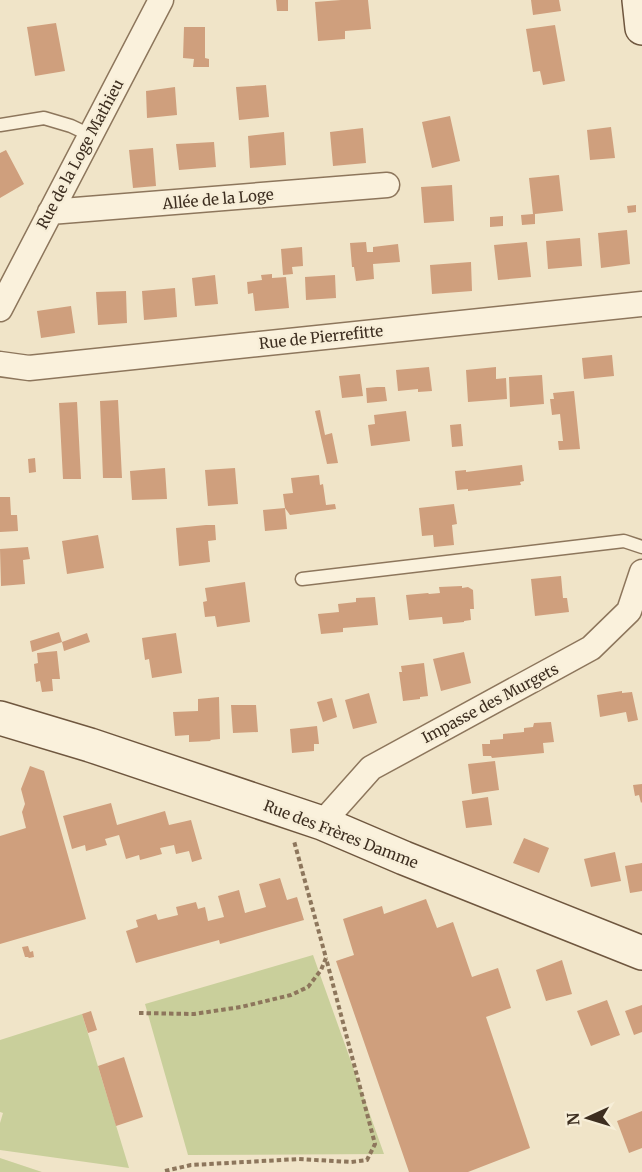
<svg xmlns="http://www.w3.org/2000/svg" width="642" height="1172" viewBox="0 0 642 1172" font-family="Merriweather,serif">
<rect width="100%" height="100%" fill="#f0e4c8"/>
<!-- green -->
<path fill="#c9cf9b" d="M313 955 384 1154 188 1155 145 1004Z
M82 1014 129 1168 0 1150V1123L3 1113 0 1112V1040Z
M0 1158 42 1172H0Z"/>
<!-- building -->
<path fill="#cf9f7d" d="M276 0H288V11H277Z
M341 0H368L371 29 345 31V39L318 41 315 2Z
M531 0H559L561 11 533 15Z
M56 23 65 71 35 76 27 27Z
M555 25 565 81 543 85 540 71 533 72 526 29Z
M184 27H205V58L209 59V67H193L194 59 183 58Z
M266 85 269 117 239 120 236 87Z
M175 87 177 115 147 118 146 91Z
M450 116 460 161 432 168 422 122Z
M611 127 615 158 590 160 587 130Z
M363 128 366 163 333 166 330 132Z
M284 132 286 165 250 168 248 136Z
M214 142 216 167 179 170 176 144Z
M153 148 156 186 133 188 129 150Z
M6 150 24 184 0 198V153Z
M559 175 563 211 535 214V224L522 225 521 215 533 214 529 178Z
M452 185 454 221 424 223 421 187Z
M636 205V212L628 213 627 206Z
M503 216V226L490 227V217Z
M627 230 630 264 601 268 598 233Z
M580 238 582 266 548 269 546 241Z
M366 242 367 252H373V247L398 244 400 262 373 264 374 279 356 281 354 267H352L350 243Z
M527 242 531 277 498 280 494 245Z
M302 247 303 266 292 267 293 274 283 275 281 249Z
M471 262 472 291 432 294 430 265Z
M272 274V278L286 277 289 308 255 311 253 293 248 294 247 282 262 280 261 275Z
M215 275 218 304 195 306 192 278Z
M335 275 336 298 306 300 305 277Z
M175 288 177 317 144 320 142 291Z
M126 291 127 323 98 325 96 292Z
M71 306 75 333 41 338 37 311Z
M612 355 614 376 584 379 582 358Z
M429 367 432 391 418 392V389L398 391 396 370Z
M496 367V379L506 378 507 399 468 402 466 370Z
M360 374 363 396 342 398 339 376Z
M542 375 544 404 510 407 509 377Z
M377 387H385L387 401 367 403 366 388Z
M574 391 580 449 559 450 558 441H563L560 414 552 415 550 399H554L553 393Z
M118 400 122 478H103L100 401Z
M77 402 81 479H63L59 403Z
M320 410 325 435 332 433 338 463 327 464 315 411Z
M406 411 410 441 371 446 368 425 375 424 374 415Z
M461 424 463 446 452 447 450 425Z
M35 458 36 472 29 473 28 459Z
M522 465 524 481 520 482 521 485 468 491V489L457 490 455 471 466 470V472Z
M165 468 167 499 132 500 130 471Z
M235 468 238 504 208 506 205 470Z
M319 475 320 485 323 484 326 505 335 504 336 509 290 515 285 508 283 494 293 493 291 478Z
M0 497H10L11 515H17L18 531 0 532Z
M454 504 457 524 452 525 454 545 434 547 433 535 422 536 419 508Z
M285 508 287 529 265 531 263 510Z
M206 525H215L216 540 208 541 210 562 179 566 176 528Z
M98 535 104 568 67 574 62 541Z
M28 547 30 559 23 560 25 584 1 586 0 549Z
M561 576 563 598H567L569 612 535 616 531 579Z
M245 582 250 622 217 627 215 616 205 617 203 602 207 601 205 588Z
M462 586V588L468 587 473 590 474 609H470L471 620 464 621V622L443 624 442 617 409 620 406 595 428 593 429 594 440 593 439 587Z
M375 597 378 625 343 628V632L321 634 318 614 339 612 338 604 356 602V598Z
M59 632 62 642 32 652 30 641Z
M87 633 90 642 64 651 62 642Z
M176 633 182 673 152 678 149 659 145 660 142 638Z
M57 651 60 679H52L53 691 42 692 40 681 36 682 34 664 38 663 37 653Z
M464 652 471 683 441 691 433 659Z
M424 663 428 696 420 697V699L403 701 399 672H402L401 666Z
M622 691V693L632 692 638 720 628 722 626 712 600 717 597 695Z
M369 693 377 723 353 729 345 700Z
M219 697 220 739 210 740 211 741 189 742V735L175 736 173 712 198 711V699Z
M332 698 337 717 323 722 317 702Z
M231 705H256L258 732 233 733Z
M551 722 554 742 543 743 544 753 492 758 491 756H483L482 744H490V740L503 739V734L524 732V728L533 727 534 723Z
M317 726 319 744H314V751L292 753 290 729Z
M495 761 499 790 472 794 468 764Z
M30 766 44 771 86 919 0 944V836L26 828 22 812 25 804 21 789Z
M642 784V802L641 803 639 795 635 796 633 785Z
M488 797 492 825 466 828 462 801Z
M111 803 117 825 165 811 169 825 191 820 202 859 192 862 189 851 176 854 174 845 160 848 162 854 140 860 139 855 126 859 119 835 105 839 107 845 86 851 85 845 72 849 63 816Z
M524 838 549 848 539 873 513 863Z
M615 852 621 881 591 887 584 859Z
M642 863V891L630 893 625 866Z
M280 878 287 900 297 897 304 920 220 944 219 940 136 963 126 931 138 927 136 920 156 914 158 920 178 915 176 907 196 902 198 909 205 907 208 921 224 917 218 896 239 890 245 913 266 907 259 884Z
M426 899 437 928 453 922 472 977 498 968 511 1008 486 1017 530 1148 468 1172H409L336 961 354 955 343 919 382 906 384 914Z
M28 946 30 952 33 951 34 957 29 958 28 957H25L22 947Z
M562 960 572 994 546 1001 536 970Z
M607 1000 620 1035 591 1046 577 1011Z
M642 1005V1032L634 1035 625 1011Z
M91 1011 97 1030 88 1033 82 1014Z
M124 1057 143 1117 116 1126 98 1066Z
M642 1111V1148L629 1153 617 1121Z"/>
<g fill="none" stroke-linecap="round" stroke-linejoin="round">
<defs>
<path id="lane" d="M0 125 44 118 71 126 90 135
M302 579 624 541 642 547"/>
<path id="street" d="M50 212 387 185
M0 309 161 0
M0 364 29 368 642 304
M322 823 371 768 591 648 629 611 642 572"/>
<path id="secondary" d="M639 0 642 28
M0 718 90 745 322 823 404 858 642 953"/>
</defs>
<!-- lane casing -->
<use href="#lane" stroke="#8d765c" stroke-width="15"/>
<!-- street casing -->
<use href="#street" stroke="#8d765c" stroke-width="27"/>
<!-- secondary casing -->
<use href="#secondary" stroke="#6f573f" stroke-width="36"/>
<!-- path -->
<path stroke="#8d765c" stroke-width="4" stroke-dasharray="4.5 3" stroke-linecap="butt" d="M139 1013 194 1014 241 1007 291 995 308 987 321 970 326 958 294 841
M165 1171 191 1165 299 1159 351 1162 367 1160 375 1144 326 958"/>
<!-- lane -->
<use href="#lane" stroke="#faf1dc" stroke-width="12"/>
<!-- street -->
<use href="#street" stroke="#faf1dc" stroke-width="24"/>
<!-- secondary -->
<use href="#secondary" stroke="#faf1dc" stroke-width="33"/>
</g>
<g text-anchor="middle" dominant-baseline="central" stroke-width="5" stroke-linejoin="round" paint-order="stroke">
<!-- street labels -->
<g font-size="15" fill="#3d2e20" stroke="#f7eed8">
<text transform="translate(80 154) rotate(-62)">Rue de la Loge Mathieu</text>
<text transform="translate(218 199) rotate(-5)">Allée de la Loge</text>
<text transform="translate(321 337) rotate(-6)">Rue de Pierrefitte</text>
<text transform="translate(490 703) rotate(-28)">Impasse des Murgets</text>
<text transform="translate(341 834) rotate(21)">Rue des Frères Damme</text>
</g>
</g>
<!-- north arrow -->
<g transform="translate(588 1118) rotate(266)" stroke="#f7eed8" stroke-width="4.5" paint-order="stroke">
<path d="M0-4.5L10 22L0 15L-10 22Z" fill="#3d2e20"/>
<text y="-9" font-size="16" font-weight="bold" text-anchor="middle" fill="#3d2e20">N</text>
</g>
</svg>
